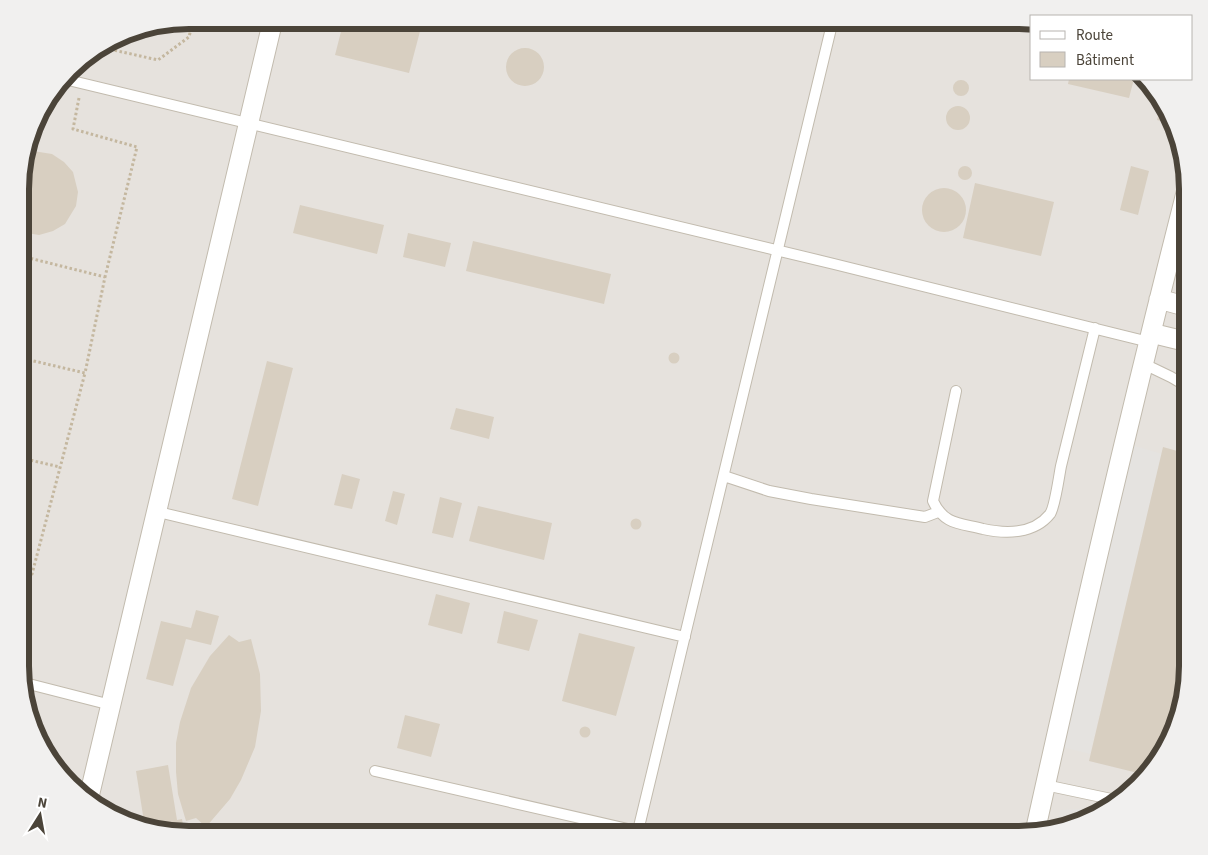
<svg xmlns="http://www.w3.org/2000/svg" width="1208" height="855" viewBox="0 0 1208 855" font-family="'Source Sans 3',sans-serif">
<rect width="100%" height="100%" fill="#f6f3ec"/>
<!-- industrial -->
<path fill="#e6e2dd" d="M188 20H1030L1032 21V79H1142L1171 114 1188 178V677L1175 731 1153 769 1094 818 1020 835H178L134 826 86 800 42 751 21 688V167L37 114 77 62 124 33Z"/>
<!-- parking -->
<path fill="#e5e3e0" d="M1125 443 1162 454 1090 754 1054 745Z
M1082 809 1099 813 1094 818 1057 826 1060 810Z"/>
<!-- building -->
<path fill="#d8cfc1" d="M344 20H423L409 73 335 55Z
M506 67a19 19 0 1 1 38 0a19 19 0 1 1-38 0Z
M1069 79H1134L1129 98 1068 84Z
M953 88a8 8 0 1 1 16 0a8 8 0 1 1-16 0Z
M946 118a12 12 0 1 1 24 0a12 12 0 1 1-24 0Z
M1160 109 1170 113 1168 123 1157 120Z
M33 151 52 154 64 162 73 172 78 192 76 206 65 224 53 231 39 235 21 232V167L26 153Z
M1131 166 1149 171 1138 215 1120 210Z
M958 173a7 7 0 1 1 14 0a7 7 0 1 1-14 0Z
M975 183 1054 202 1041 256 963 238Z
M922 210a22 22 0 1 1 44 0a22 22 0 1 1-44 0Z
M300 205 384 225 377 254 293 233Z
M408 233 451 243 445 267 403 257Z
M473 241 611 274 604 304 466 271Z
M21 280 30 290 32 299 30 312 21 324Z
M668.5 358a5.5 5.5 0 1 1 11 0a5.5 5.5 0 1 1-11 0Z
M267 361 293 368 258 506 232 499Z
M456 408 494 417 489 439 450 429Z
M1163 447 1188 454V677L1175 731 1153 769 1146 775 1089 761Z
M342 474 360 479 352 509 334 505Z
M393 491 405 494 397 525 385 521Z
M440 497 462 503 453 538 432 533Z
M478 506 552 523 544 560 469 541Z
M630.5 524a5.5 5.5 0 1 1 11 0a5.5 5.5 0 1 1-11 0Z
M436 594 470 603 462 634 428 625Z
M196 610 219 616 211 645 186 639 173 686 146 679 161 621 191 628Z
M504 611 538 620 529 651 497 643Z
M579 633 635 647 616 716 562 701Z
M229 635 239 642 251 639 260 674 261 711 255 747 241 780 230 799 206 827 196 818 186 821 178 794 176 772V743L180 722 191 688 210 656Z
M405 715 440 724 431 757 397 748Z
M579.5 732a5.5 5.5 0 1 1 11 0a5.5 5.5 0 1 1-11 0Z
M168 765 177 820 182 819 183 825 194 824 195 831 172 834 145 828 136 771Z"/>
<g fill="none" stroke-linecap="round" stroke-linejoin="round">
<defs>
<path id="lane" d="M64 79 834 264 1149 342
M1144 364 1171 377 1188 387
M956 391 933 501C944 525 960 523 983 529 1006 534 1034 534 1050 514 1055 507 1059 476 1061 466 1072 420 1084 374 1095 328
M724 476 769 491 811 499 925 517 938 512
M158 512 685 637
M21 682 111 705
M375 771 654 835
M1045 785 1116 800
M637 835 833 20"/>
<path id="street" d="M1159 299 1188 307
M1151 333 1188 342
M88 801 273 20
M1035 832C1083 615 1133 400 1188 185"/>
</defs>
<!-- lane casing -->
<use href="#lane" stroke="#c2bbae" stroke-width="12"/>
<!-- street casing -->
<use href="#street" stroke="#c2bbae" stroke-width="21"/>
<!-- path -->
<path stroke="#c4b79f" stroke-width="3" stroke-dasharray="2.5 2.5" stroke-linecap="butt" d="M100 47 158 60 189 37 193 20
M79 98 73 129 137 147 105 277
M21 256 105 277 85 373 21 358
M21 458 60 467
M21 572 32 574 85 373"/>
<!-- lane -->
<use href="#lane" stroke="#fff" stroke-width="10"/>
<!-- street -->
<use href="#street" stroke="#fff" stroke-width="19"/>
</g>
<!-- crop -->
<path d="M0 0H1208V855H0ZM189 29H1019A160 160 0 0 1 1179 189V666A160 160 0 0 1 1019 826H189A160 160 0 0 1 29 666V189A160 160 0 0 1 189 29Z" fill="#f1f0ef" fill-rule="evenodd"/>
<path fill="none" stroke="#4b4439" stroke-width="6" d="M189 29H1019A160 160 0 0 1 1179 189V666A160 160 0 0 1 1019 826H189A160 160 0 0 1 29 666V189A160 160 0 0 1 189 29Z"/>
<!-- legend -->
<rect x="1030" y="15" width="162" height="65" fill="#ffffff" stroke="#b7b4b0"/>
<rect x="1040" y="31" width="25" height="8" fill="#ffffff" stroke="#b7b4b0"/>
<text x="1076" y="40" font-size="15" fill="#4b4439">Route</text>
<rect x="1040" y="52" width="25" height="15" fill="#d8cfc1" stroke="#b7b4b0"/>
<text x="1076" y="65" font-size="15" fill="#4b4439">Bâtiment</text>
<!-- north arrow -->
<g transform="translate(40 815) rotate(11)" stroke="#ffffff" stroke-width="4" paint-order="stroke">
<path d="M0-4L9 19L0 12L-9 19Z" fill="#4b4439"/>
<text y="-8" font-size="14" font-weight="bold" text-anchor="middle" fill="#4b4439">N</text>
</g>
</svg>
